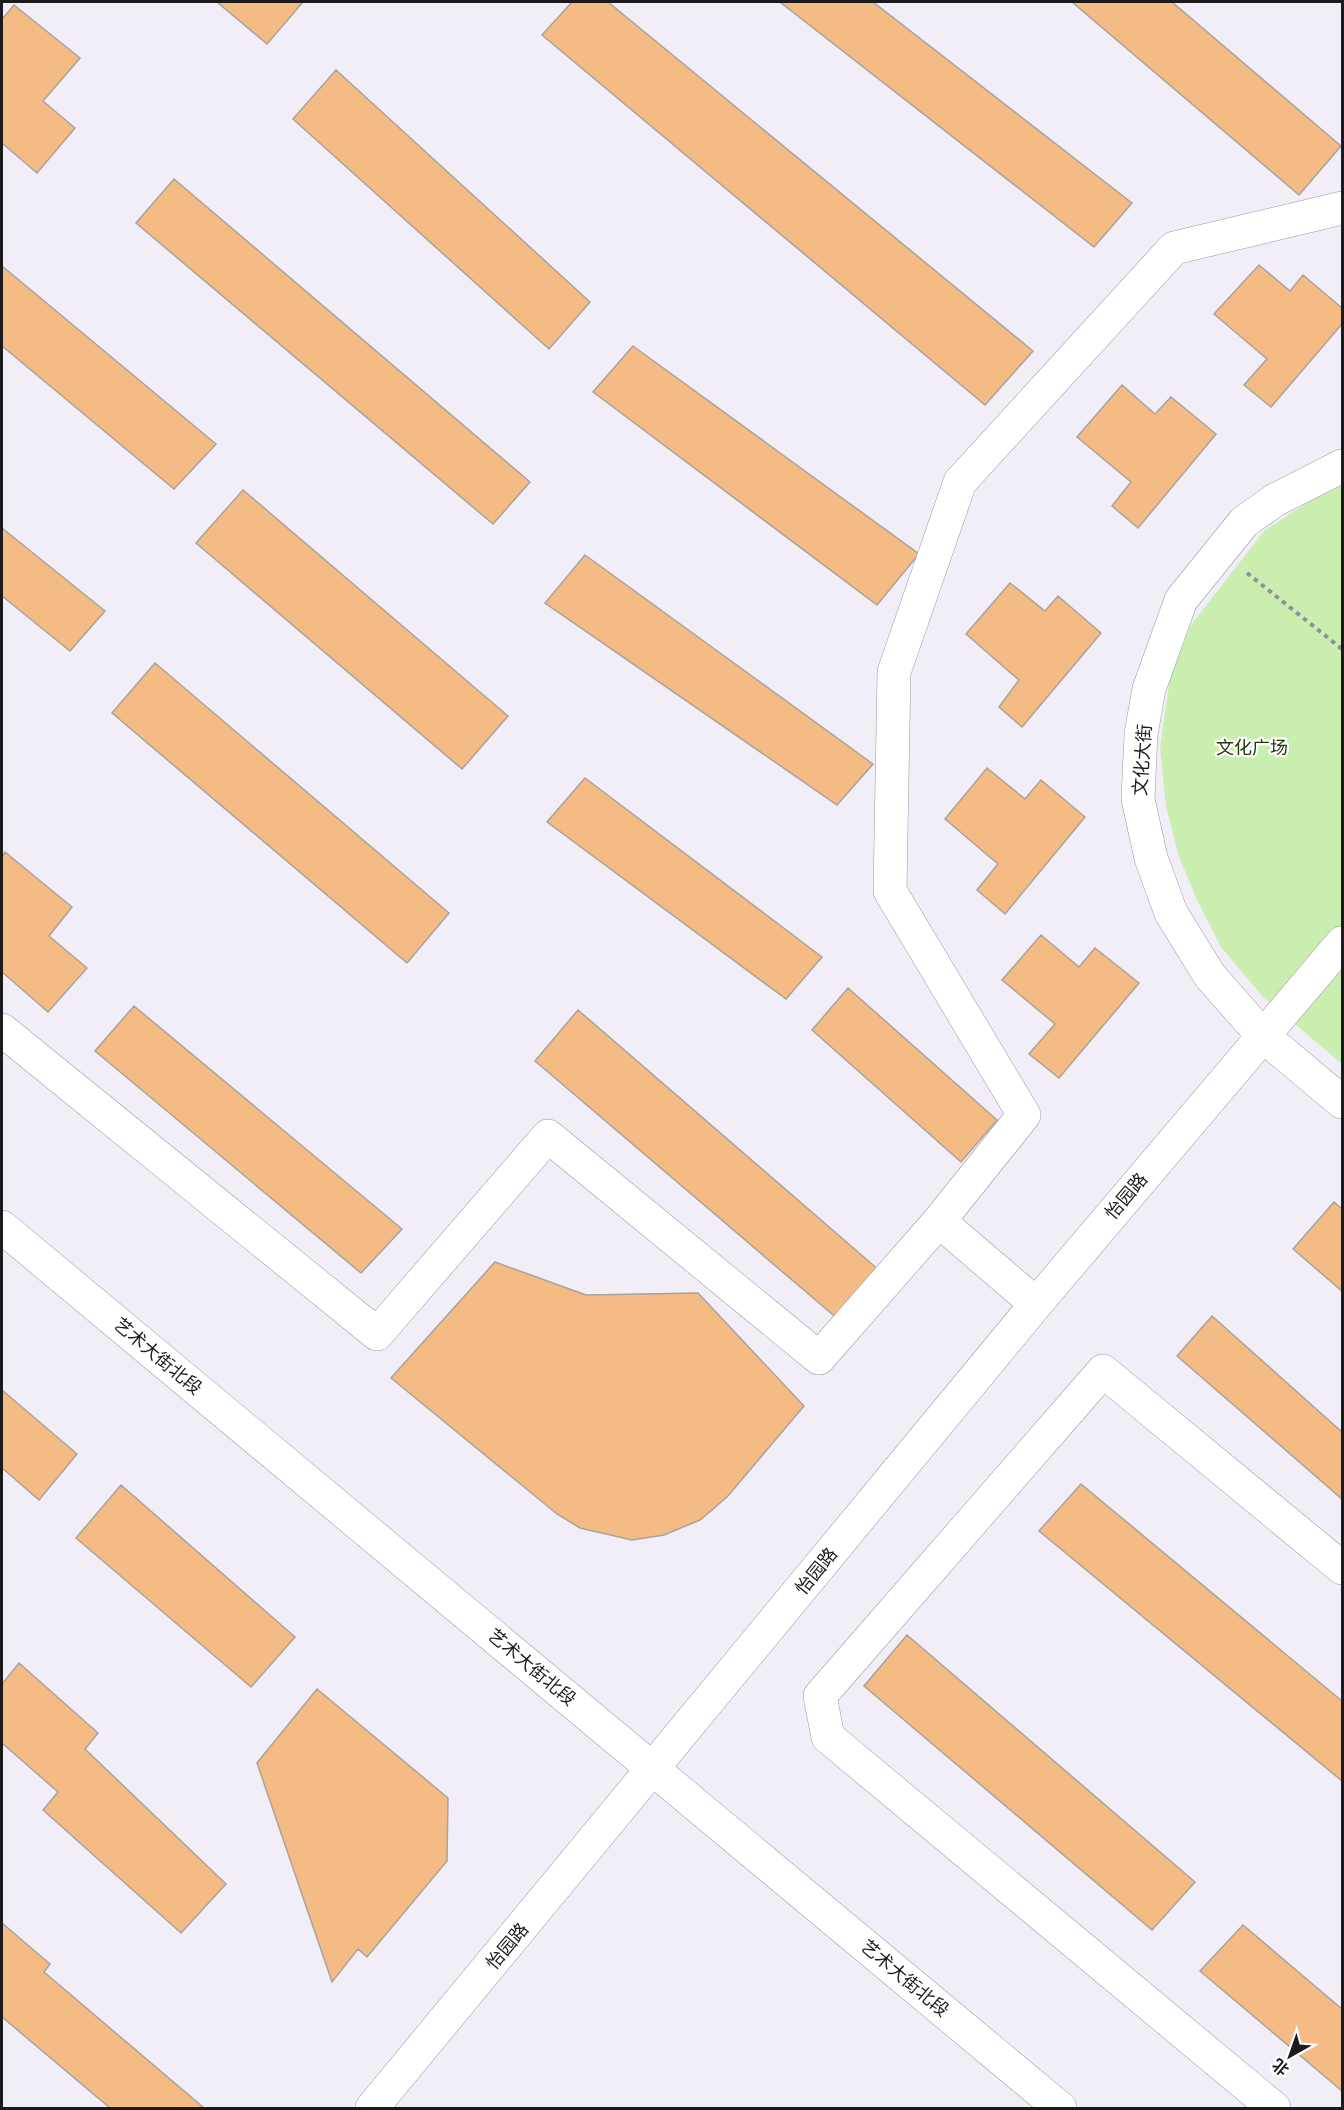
<svg xmlns="http://www.w3.org/2000/svg" width="1344" height="2110" viewBox="0 0 1344 2110" font-family="Mulish,'Noto Sans SC',sans-serif">
<rect width="100%" height="100%" fill="#f1eef8"/>
<!-- green -->
<path fill="#caeeaf" d="M1342 485V1064L1263 997 1221 947 1198 902 1179 857 1166 806 1160 747 1170 679 1191 625 1264 531 1326 490Z"/>
<!-- building -->
<path fill="#f4bb84" stroke="#aaa29c" stroke-width="1.5" d="M217 2H303L267 44Z
M572 2H608L1033 351 985 405 542 35Z
M780 2H873L1132 203 1094 247Z
M1072 2H1172L1341 146 1299 195Z
M14 5 80 58 43 101 75 128 37 173 2 143V19Z
M336 70 590 302 549 349 293 119Z
M174 179 530 482 493 524 136 223Z
M1259 265 1290 291 1303 275 1342 308V324L1271 407 1244 385 1267 359 1214 314Z
M2 266 216 444 174 489 2 346Z
M633 346 919 554 877 605 593 392Z
M1122 385 1155 414 1171 397 1216 434 1138 528 1112 506 1131 482 1077 437Z
M243 490 508 716 462 769 196 543Z
M2 528 105 611 70 651 2 596Z
M585 555 873 764 837 805 545 603Z
M1010 583 1045 611 1058 596 1101 633 1022 727 999 707 1019 680 966 634Z
M155 663 449 913 407 963 112 713Z
M987 768 1025 799 1041 780 1085 817 1005 914 977 890 998 864 945 819Z
M585 778 822 957 786 999 547 822Z
M5 852 72 907 49 936 87 968 48 1012 2 972V857Z
M1041 935 1079 967 1095 948 1139 983 1059 1078 1029 1054 1055 1024 1002 980Z
M848 988 997 1120 961 1162 812 1030Z
M134 1006 402 1229 361 1273 95 1051Z
M578 1010 880 1271 839 1320 535 1061Z
M1334 1202 1342 1209V1291L1293 1249Z
M495 1262 586 1295 698 1293 804 1406 727 1497 700 1520 664 1535 632 1540 580 1528 557 1514 391 1378Z
M1212 1316 1342 1432V1499L1177 1356Z
M2 1390 77 1454 39 1500 2 1468Z
M1081 1484 1342 1701V1781L1039 1531Z
M121 1485 295 1637 251 1687 76 1538Z
M907 1635 1195 1882 1152 1930 864 1686Z
M19 1663 98 1733 85 1749 226 1884 181 1933 43 1810 58 1792 2 1743V1684Z
M317 1689 448 1798 447 1861 367 1957 358 1949 332 1982 257 1763Z
M2 1923 50 1964 44 1972 204 2108H110L2 2017Z
M1243 1925 1342 2009V2091L1200 1971Z"/>
<g fill="none" stroke-linecap="round" stroke-linejoin="round">
<defs>
<path id="minor" d="M1342 466 1275 500 1244 522 1181 600 1149 689 1141 734 1138 799 1151 858 1171 913 1210 976 1262 1035 1342 1102
M2 1030 377 1334 548 1136 819 1358 939 1221 1024 1115 890 891 894 672 960 482 1174 248 1342 208
M939 1221 1036 1304
M2 1227 1060 2108
M372 2108 1036 1304 1342 943
M1274 2108 828 1737 820 1696 1103 1371 1342 1568"/>
</defs>
<!-- minor casing -->
<use href="#minor" stroke="#9a97a0" stroke-width="34"/>
<!-- path -->
<path stroke="#929096" stroke-width="4" stroke-dasharray="4.5 4.5" stroke-linecap="butt" d="M1247 573 1342 649"/>
<!-- minor -->
<use href="#minor" stroke="#fff" stroke-width="33"/>
</g>
<g text-anchor="middle" dominant-baseline="central" stroke-width="4.5" stroke-linejoin="round" paint-order="stroke">
<!-- park labels -->
<g font-size="18" fill="#22390a" stroke="#fff">
<text x="1252" y="747">文化广场</text>
</g>
<!-- street labels -->
<g font-size="18" fill="#1b1a1d" stroke="#fff">
<text transform="translate(1142 760) rotate(-86)">文化大街</text>
<text transform="translate(1126 1196) rotate(-50)">怡园路</text>
<text transform="translate(158 1356) rotate(40)">艺术大街北段</text>
<text transform="translate(816 1571) rotate(-51)">怡园路</text>
<text transform="translate(532 1667) rotate(40)">艺术大街北段</text>
<text transform="translate(507 1946) rotate(-50)">怡园路</text>
<text transform="translate(905 1978) rotate(40)">艺术大街北段</text>
</g>
</g>
<!-- border -->
<rect width="1344" height="2110" fill="none" stroke="#1b1a1d" stroke-width="6"/>
<!-- north arrow -->
<g transform="translate(1290 2056) rotate(220)" stroke="#ffffff" stroke-width="4.5" paint-order="stroke">
<path d="M0-4.5L10 22L0 15L-10 22Z" fill="#1b1a1d"/>
<text y="-9" font-size="16" font-weight="bold" text-anchor="middle" fill="#1b1a1d">北</text>
</g>
</svg>
